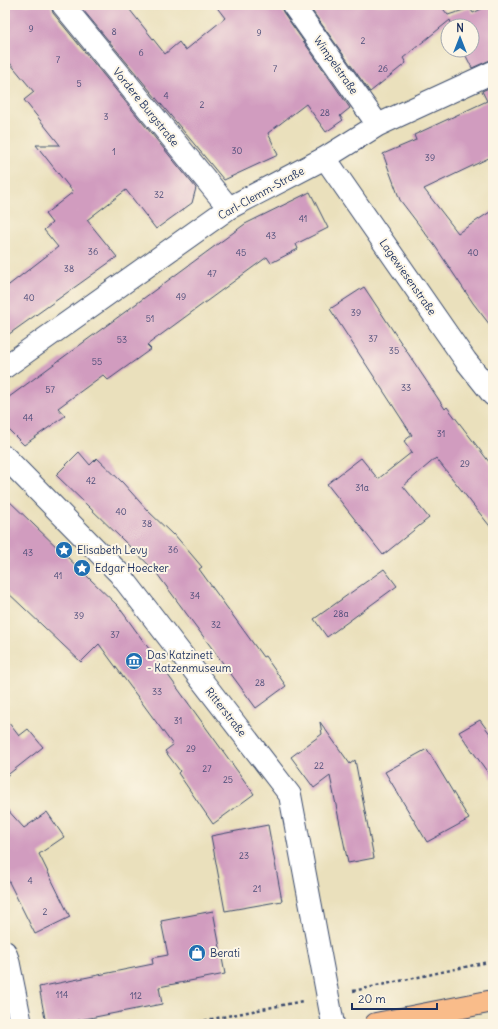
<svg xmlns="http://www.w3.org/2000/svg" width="498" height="1029" viewBox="0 0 498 1029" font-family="Delius,sans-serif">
<rect width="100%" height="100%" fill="#fcf5e5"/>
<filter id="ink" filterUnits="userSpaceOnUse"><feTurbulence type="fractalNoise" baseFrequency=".025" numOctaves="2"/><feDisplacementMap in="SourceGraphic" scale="8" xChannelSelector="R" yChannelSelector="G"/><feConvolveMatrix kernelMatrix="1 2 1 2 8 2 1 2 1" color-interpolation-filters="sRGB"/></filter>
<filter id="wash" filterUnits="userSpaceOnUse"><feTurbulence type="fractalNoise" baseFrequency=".012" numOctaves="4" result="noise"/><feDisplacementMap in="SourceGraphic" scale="16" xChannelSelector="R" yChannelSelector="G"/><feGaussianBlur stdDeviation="0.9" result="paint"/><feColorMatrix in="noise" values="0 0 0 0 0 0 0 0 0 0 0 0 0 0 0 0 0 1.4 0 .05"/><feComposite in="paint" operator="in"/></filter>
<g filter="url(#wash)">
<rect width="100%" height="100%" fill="#eae0bc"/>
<g id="blocks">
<!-- building -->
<path fill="#d19cbf" d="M5 5H51L53 13 196 188 192 203 156 229 126 190 87 220 117 257 5 337V288L58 247 44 230 52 223 45 214 73 192 36 145H60L24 100 34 92 5 57Z
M79 5H126L165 54 179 42 185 50 187 49 225 18 215 5H281L283 12 350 108 340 116 343 120 326 132 306 104 268 133 278 155 224 180Z
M308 5H440L448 15 470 8 473 13 490 5H493V60L488 61 472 68 463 50H472V26H452L450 20 403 58 406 63 370 92Z
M493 86V156L424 189 458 233 493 210V329L473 303 435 246 400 200 383 154 416 140 414 135 487 101 482 91Z
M310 192 328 228 296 244 298 249 271 263 267 257 147 345 151 349 108 380 103 375 58 408 65 416 24 445 5 426V400L245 224Z
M364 287 445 409 447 407 493 467V530L436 458 403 486 429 518 383 555 327 484 361 458 378 479 412 452 404 441 412 435 330 309Z
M79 452 90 465 97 458 123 483 147 510 173 535 174 534 202 567 199 569 263 657 265 656 286 686 256 708 155 571 56 475Z
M5 497 118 606 254 794 213 824 178 773 180 771 165 751 173 745 99 644 81 662 5 590Z
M384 569 397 586 327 637 314 619Z
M5 718 19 736 28 729 43 747 5 777Z
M480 720 493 738V780L459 732Z
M320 722 350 764 355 760 374 858 348 863 330 776 314 788 291 757 322 734Z
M427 749 469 819 427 842 385 772Z
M5 807 24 828 47 812 64 837 39 854 70 917 35 934 5 874Z
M268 825 282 901 225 911 211 836Z
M213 911 225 974 159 987 162 1004 59 1024H46L39 987 153 964 152 958 168 955 161 921Z"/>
</g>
</g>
<g filter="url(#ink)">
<use href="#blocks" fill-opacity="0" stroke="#3a4a6c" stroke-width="1"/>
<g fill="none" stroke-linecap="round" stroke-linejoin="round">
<defs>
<path id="minor" d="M63 5 229 208
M293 5 378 125
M325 158 466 361 493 395
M5 367 229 208 325 158 378 125 493 72
M5 457 119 573 290 795 333 1024
M5 952 8 960 21 1024"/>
<path id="major" d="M376 1024 493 1001"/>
</defs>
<!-- minor casing -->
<use href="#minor" stroke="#3a4a6c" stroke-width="24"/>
<!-- major casing -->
<use href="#major" stroke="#3a4a6c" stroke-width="24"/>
<!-- path -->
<path stroke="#3a4a6c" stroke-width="2.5" stroke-dasharray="3 3" stroke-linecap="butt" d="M353 991 493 961
M187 1024 303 1001"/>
<!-- minor -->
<use href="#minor" stroke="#fff" stroke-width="22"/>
<!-- major -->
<use href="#major" stroke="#f9bc8a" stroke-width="22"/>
</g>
</g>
<!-- icons -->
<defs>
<symbol id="sight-disc" viewBox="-11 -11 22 22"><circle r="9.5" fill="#1f6fb2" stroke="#fcf5e5"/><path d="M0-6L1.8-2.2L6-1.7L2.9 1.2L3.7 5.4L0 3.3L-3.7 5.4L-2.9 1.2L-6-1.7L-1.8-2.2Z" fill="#fff"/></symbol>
<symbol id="museum-disc" viewBox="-11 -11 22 22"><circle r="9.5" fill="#1f6fb2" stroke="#fcf5e5"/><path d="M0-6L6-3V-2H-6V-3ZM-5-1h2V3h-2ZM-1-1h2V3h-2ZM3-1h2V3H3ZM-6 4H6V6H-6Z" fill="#fff"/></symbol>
<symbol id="shop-disc" viewBox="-11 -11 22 22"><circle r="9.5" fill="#1f6fb2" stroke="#fcf5e5"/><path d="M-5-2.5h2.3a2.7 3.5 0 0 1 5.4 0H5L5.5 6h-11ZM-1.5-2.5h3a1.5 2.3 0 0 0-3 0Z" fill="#fff"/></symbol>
</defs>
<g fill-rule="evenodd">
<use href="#sight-disc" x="54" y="540" width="20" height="20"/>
<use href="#sight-disc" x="72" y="558" width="20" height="20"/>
<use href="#museum-disc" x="124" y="651" width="20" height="20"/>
<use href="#shop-disc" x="187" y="943" width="20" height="20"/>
</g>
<g text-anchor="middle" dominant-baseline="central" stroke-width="4" stroke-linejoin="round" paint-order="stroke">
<!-- number labels -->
<g font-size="9" fill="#484a76">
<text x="31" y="28">9</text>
<text x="114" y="31">8</text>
<text x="259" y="32">9</text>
<text x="363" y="40">2</text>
<text x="141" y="52">6</text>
<text x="58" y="59">7</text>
<text x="275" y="68">7</text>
<text x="383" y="68">26</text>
<text x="79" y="83">5</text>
<text x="166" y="95">4</text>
<text x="202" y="104">2</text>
<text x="325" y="112">28</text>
<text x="106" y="116">3</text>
<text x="237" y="150">30</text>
<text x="114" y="151">1</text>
<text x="430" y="157">39</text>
<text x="159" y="194">32</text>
<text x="303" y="218">41</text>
<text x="271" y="235">43</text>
<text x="93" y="251">36</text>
<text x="241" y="252">45</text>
<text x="473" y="252">40</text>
<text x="69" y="268">38</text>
<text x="212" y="273">47</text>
<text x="181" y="296">49</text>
<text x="29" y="297">40</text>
<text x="356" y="312">39</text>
<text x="150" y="318">51</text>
<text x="373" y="338">37</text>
<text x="122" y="339">53</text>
<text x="394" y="350">35</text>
<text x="97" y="361">55</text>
<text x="406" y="387">33</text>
<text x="50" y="389">57</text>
<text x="28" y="417">44</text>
<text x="441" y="433">31</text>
<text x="465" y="463">29</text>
<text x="91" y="480">42</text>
<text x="362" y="487">31a</text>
<text x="121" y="511">40</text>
<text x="147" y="523">38</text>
<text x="173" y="549">36</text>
<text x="28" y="552">43</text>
<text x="58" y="575">41</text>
<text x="195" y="595">34</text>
<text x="341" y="613">28a</text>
<text x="79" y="615">39</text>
<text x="216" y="624">32</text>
<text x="115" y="634">37</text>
<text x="260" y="682">28</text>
<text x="157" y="691">33</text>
<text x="178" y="720">31</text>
<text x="191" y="748">29</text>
<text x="319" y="765">22</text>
<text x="207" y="768">27</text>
<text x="228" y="779">25</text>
<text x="244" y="855">23</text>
<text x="30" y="880">4</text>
<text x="257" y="888">21</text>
<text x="45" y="911">2</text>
<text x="62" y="994">114</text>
<text x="136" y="995">112</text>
</g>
<!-- street labels -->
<g font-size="11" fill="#1b2f5e" stroke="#fcf5e5">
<text transform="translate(336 65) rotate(55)">Wimpelstraße</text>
<text transform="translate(146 107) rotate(51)">Vordere Burgstraße</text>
<text transform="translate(261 193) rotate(-29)">Carl-Clemm-Straße</text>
<text transform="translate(408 277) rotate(55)">Lagewiesenstraße</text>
<text transform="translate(226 712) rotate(52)">Ritterstraße</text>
</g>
<!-- poi labels -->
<g font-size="11" fill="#1b2f5e" stroke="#fcf5e5" text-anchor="start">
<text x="77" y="550">Elisabeth Levy</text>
<text x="95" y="568">Edgar Hoecker</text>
<text x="147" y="655">Das Katzinett<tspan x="147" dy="13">- Katzenmuseum</tspan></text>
<text x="210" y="953">Berati</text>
</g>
</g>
<!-- margin -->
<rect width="498" height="1029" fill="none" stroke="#fcf5e5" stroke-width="20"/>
<!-- north arrow -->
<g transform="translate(460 38)"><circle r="19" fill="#fcf5e5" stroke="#a2a6af"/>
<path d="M0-3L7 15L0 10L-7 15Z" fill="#1f6fb2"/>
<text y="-6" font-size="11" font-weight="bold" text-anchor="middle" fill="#1b2f5e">N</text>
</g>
<!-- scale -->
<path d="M352 1003v6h85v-6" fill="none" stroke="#1b2f5e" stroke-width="2"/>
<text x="358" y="1003" font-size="12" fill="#1b2f5e" stroke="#fcf5e5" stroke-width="3" paint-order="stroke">20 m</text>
</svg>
